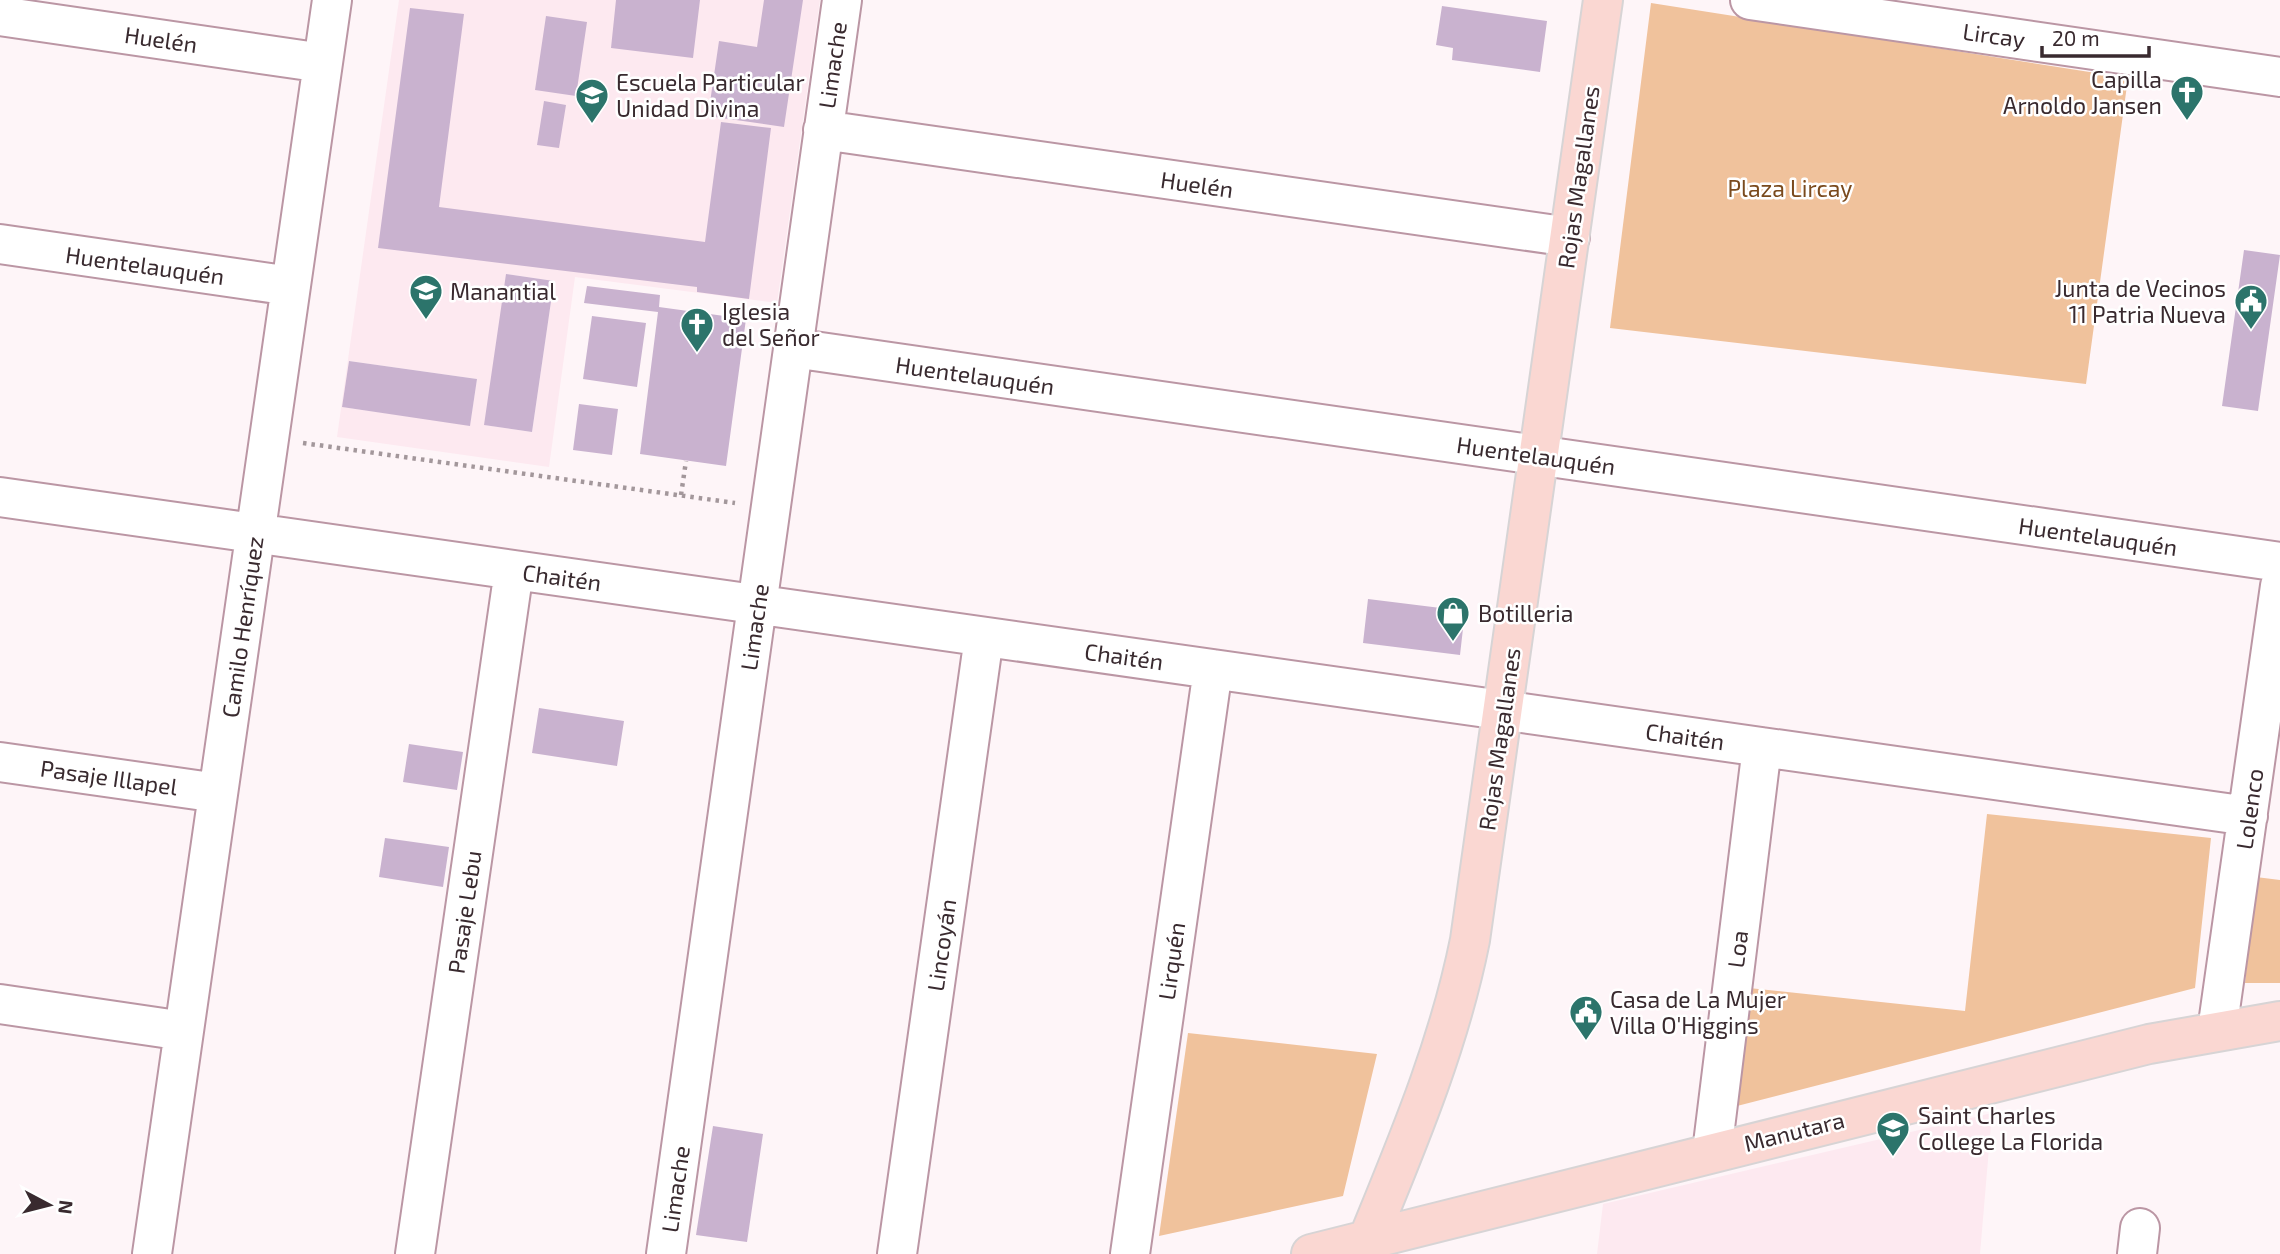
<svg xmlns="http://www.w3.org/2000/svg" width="2280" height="1254" viewBox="0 0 2280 1254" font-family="'Exo 2',sans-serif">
<rect width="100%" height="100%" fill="#fef5f8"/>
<!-- built -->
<path fill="#fde9f0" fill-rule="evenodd" d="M399 0H820L777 303 575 277 549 467 337 437ZM507 274 554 281 532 432 485 425ZM349 361 477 379 470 425 342 407Z
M1992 1113 1980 1254H1597L1603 1204Z"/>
<!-- green -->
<path fill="#f0c29c" d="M1651 3 2128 78 2086 384 1610 328Z
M1987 814 2211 838 2195 988 1737 1106 1749 988 1965 1011Z
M2256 877 2280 880V983H2245Z
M1188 1033 1377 1054 1343 1196 1159 1236Z"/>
<!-- building -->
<path fill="#c9b2cf" d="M616 0H700L693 58 611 48Z
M764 0H803L784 127 708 116 719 41 757 47Z
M1442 6 1547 21 1540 72 1452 60 1453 48 1436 45Z
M410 8 464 14 439 207 705 242 721 122 771 128 749 299 697 292V287L378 248Z
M546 16 587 22 576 96 535 90Z
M544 101 566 105 559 148 537 145Z
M2244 250 2280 255 2258 411 2222 406Z
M506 274 554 281 532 432 484 425Z
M587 286 660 295 659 307 746 319 726 466 640 454 658 312 584 303Z
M592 316 646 323 637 387 583 379Z
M349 361 477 379 470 426 342 407Z
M579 404 618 409 612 455 573 450Z
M1368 599 1465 611 1460 655 1363 643Z
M539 708 624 721 617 766 532 753Z
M409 744 463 752 457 790 403 782Z
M385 838 449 847 443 887 379 877Z
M713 1126 763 1134 747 1242 696 1235Z"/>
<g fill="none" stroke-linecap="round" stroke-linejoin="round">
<defs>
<path id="minor" d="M1750 0 2280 77
M0 16 323 63
M823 130 1570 237
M0 244 291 286
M793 348 2280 562
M0 497 2248 816
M0 762 218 793
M0 1004 184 1031
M2217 1031 2280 586
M1712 1152 1762 747
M152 1254 332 0
M415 1254 514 570
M666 1254 842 0
M897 1254 984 637
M1130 1254 1213 669
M2137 1254 2140 1228"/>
<path id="major" d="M1311 1254 2149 1044 2280 1021
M1362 1254C1404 1151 1448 1050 1470 940L1603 0"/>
</defs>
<!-- minor casing -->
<use href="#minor" stroke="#bb96a4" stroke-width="42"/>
<!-- major casing -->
<use href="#major" stroke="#d7d4d5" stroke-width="42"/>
<!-- path -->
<path stroke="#a3979b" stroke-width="4.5" stroke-dasharray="3.5 5" stroke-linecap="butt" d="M303 443 735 503
M681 495 686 461"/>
<!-- minor -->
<use href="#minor" stroke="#fff" stroke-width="38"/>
<!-- major -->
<use href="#major" stroke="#fad7d2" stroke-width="38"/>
</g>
<!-- icons -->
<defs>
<symbol id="church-pin" viewBox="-11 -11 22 30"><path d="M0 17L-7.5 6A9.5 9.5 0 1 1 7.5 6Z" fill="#2c746b" stroke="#fff"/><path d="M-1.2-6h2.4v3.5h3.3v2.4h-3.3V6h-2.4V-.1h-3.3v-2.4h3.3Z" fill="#fff"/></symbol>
<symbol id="school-pin" viewBox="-11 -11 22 30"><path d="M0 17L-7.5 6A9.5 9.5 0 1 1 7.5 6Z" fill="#2c746b" stroke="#fff"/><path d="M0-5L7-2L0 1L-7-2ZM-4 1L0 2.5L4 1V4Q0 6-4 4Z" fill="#fff"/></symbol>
<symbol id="civic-pin" viewBox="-11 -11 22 30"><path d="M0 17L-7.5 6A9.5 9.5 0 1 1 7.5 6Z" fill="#2c746b" stroke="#fff"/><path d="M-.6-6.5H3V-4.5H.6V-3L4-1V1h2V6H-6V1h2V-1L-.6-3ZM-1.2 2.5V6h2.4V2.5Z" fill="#fff"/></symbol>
<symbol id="shop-pin" viewBox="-11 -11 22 30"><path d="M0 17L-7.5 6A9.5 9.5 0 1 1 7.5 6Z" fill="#2c746b" stroke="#fff"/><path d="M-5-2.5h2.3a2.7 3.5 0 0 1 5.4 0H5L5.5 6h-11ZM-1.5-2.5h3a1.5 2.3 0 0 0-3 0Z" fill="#fff"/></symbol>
</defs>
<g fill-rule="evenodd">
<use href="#church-pin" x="2168" y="73" width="38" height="52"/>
<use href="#school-pin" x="573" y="76" width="38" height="52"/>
<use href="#school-pin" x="407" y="272" width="38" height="52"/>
<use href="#civic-pin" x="2232" y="282" width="38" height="52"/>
<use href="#church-pin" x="678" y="305" width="38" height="52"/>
<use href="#shop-pin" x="1434" y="594" width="38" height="52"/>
<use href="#civic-pin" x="1567" y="993" width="38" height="52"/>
<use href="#school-pin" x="1874" y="1109" width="38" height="52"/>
</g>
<g text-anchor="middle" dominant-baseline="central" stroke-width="5" stroke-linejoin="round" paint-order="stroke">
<!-- street labels -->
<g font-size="23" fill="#392a2f" stroke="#fff">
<text transform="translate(1994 35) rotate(8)">Lircay</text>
<text transform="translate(161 39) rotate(8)">Huelén</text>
<text transform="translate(832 65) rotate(-82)">Limache</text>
<text transform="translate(1578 177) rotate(-82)">Rojas Magallanes</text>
<text transform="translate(1197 184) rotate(8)">Huelén</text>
<text transform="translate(145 265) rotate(8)">Huentelauquén</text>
<text transform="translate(975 375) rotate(8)">Huentelauquén</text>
<text transform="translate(1536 455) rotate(8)">Huentelauquén</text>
<text transform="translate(2098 536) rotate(8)">Huentelauquén</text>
<text transform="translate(562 577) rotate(8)">Chaitén</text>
<text transform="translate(242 627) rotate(-82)">Camilo Henríquez</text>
<text transform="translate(754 627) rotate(-82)">Limache</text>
<text transform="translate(1124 656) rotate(8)">Chaitén</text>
<text transform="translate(1685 736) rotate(8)">Chaitén</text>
<text transform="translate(1499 739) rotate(-82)">Rojas Magallanes</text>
<text transform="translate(109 777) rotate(8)">Pasaje Illapel</text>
<text transform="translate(2249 809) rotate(-82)">Lolenco</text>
<text transform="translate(464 912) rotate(-82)">Pasaje Lebu</text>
<text transform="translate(941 945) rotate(-82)">Lincoyán</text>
<text transform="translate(1737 949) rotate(-83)">Loa</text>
<text transform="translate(1171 961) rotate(-82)">Lirquén</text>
<text transform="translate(1794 1131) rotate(-14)">Manutara</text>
<text transform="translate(675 1189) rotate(-82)">Limache</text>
</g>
<!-- poi labels -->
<g font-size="23" fill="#392a2f" stroke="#fff" text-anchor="start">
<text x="2162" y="79" text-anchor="end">Capilla<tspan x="2162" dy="26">Arnoldo Jansen</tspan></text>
<text x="616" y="82">Escuela Particular<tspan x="616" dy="26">Unidad Divina</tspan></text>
<text x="2226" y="288" text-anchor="end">Junta de Vecinos<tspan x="2226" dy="26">11 Patria Nueva</tspan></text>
<text x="450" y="291">Manantial</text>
<text x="722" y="311">Iglesia<tspan x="722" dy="26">del Señor</tspan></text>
<text x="1478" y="613">Botilleria</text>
<text x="1610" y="999">Casa de La Mujer<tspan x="1610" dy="26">Villa O'Higgins</tspan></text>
<text x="1918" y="1115">Saint Charles<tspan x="1918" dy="26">College La Florida</tspan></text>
</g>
<!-- park labels -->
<g font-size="23" fill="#7a4a1d" stroke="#fff">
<text x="1790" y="188">Plaza Lircay</text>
</g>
</g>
<!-- north arrow -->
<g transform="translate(49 1205) rotate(97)" stroke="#ffffff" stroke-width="5" paint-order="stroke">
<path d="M0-5L12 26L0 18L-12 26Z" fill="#392a2f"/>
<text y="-10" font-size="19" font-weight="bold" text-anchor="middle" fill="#392a2f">N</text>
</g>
<!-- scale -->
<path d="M2042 46v10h107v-10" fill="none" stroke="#392a2f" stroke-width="3.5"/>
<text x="2052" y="46" font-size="21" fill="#392a2f" stroke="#ffffff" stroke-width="5" paint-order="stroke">20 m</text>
</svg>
